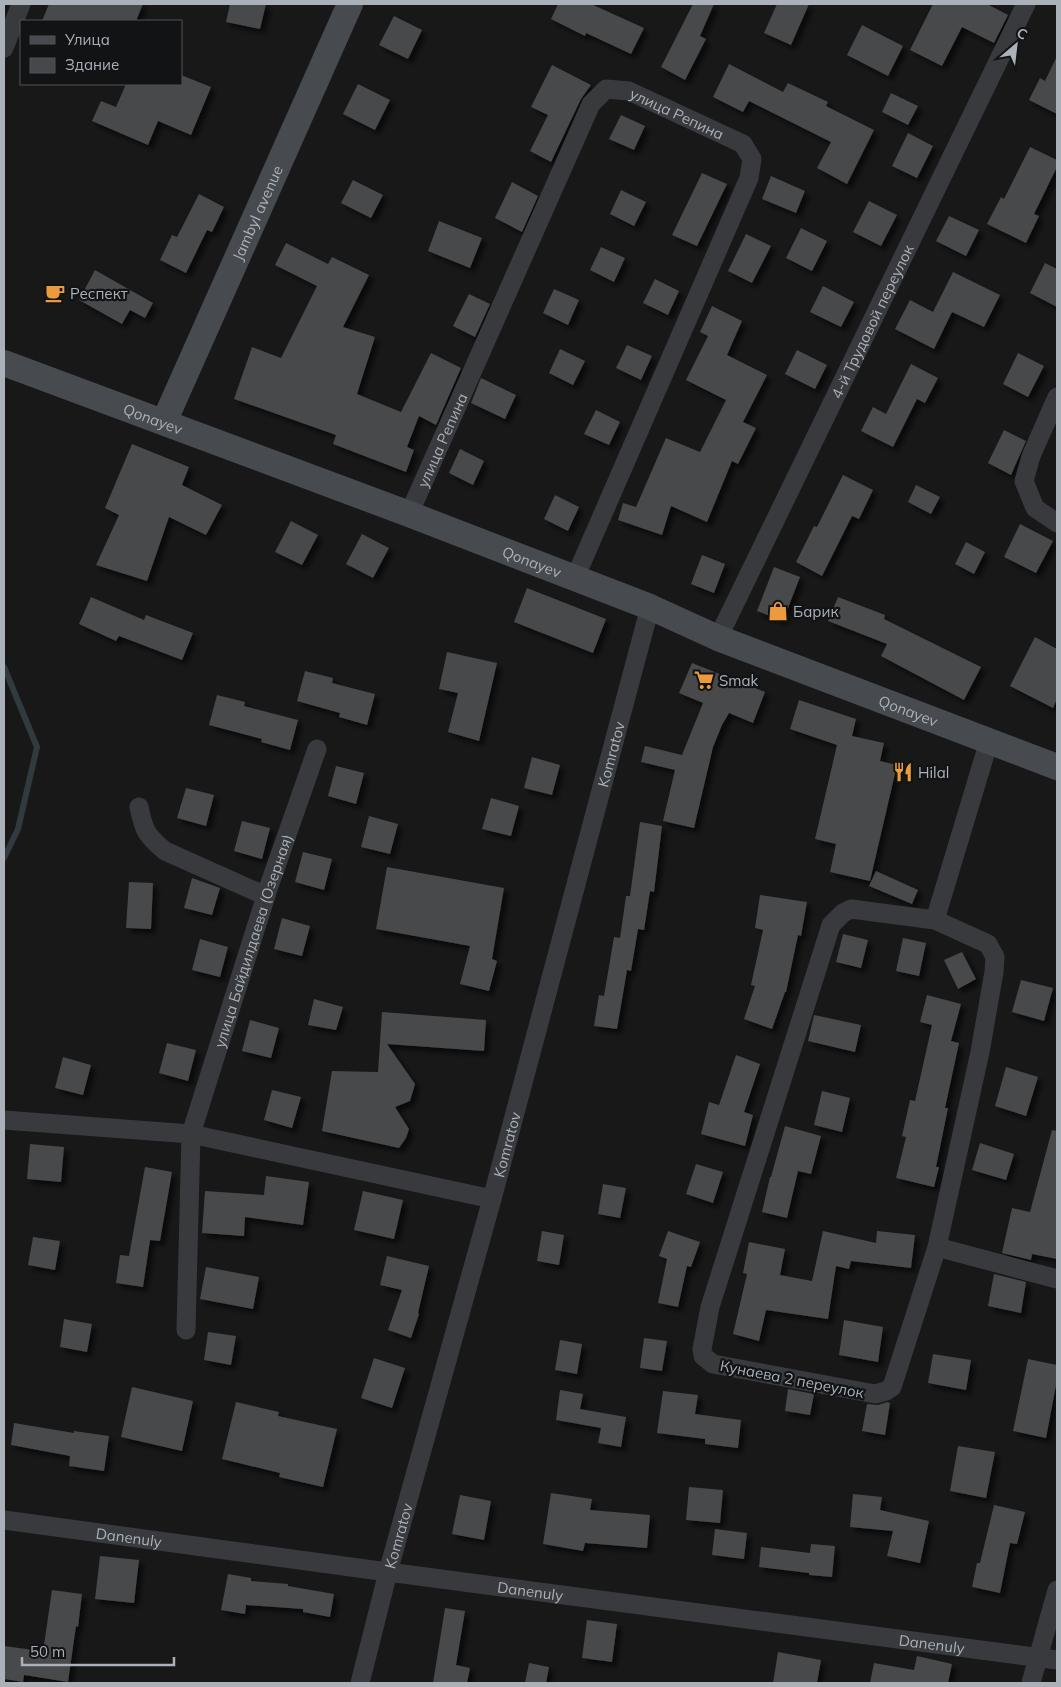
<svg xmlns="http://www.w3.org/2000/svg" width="1061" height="1687" viewBox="0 0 1061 1687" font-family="Mulish,sans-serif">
<defs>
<filter id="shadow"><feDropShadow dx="4.5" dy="4.5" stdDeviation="2.5" flood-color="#0009"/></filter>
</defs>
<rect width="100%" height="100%" fill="#181819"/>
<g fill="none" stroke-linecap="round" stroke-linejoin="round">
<!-- stream -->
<path stroke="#303a3f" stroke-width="6" d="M4 667 37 747 18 829 4 858"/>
</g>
<!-- building -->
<path fill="#47484c" filter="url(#shadow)" d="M49 4H143L136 21H42Z
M230 4H266L260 29 226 22Z
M558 4H591L644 28 631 54 586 33 585 36 551 19Z
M693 4H714L700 36 706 39 685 80 661 67Z
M777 4H809L791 45 764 33Z
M933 4H987L1008 15 994 43 962 27 942 66 910 50Z
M394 16 422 30 408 59 379 45Z
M862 25 903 46 888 76 847 55Z
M1057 56V114L1029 100 1040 78 1045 81Z
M729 64 783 92 788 83 828 102 826 106 874 130 847 184 817 168 831 142 749 101 743 112 713 97Z
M552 65 591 85 581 99 551 162 530 151 548 115 531 107Z
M181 75 211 87 191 135 158 121 148 145 92 121 101 101 116 107 126 84H181Z
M358 84 390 100 375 130 343 114Z
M891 93 918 106 908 125 882 112Z
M621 115 645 126 634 150 609 139Z
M908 133 933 146 917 178 892 166Z
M1030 147 1057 160V167L1034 214 1039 216 1026 243 987 224 1001 197 1004 199Z
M702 173 727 184 697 246 672 235Z
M771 176 805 191 796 213 762 199Z
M353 180 383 195 371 218 341 203Z
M512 182 538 196 522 232 495 218Z
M621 190 646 202 634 226 610 214Z
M199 194 224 207 212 232 207 230 186 273 160 260 172 235 177 237Z
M869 201 897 215 881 246 853 232Z
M949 216 979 230 966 256 936 241Z
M439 221 482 238 470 268 428 251Z
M801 228 827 241 812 271 786 258Z
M746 234 771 246 752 283 728 271Z
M286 243 328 264 332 257 369 275 343 327 375 337 357 394 401 412 431 353 461 368 436 425 419 416 407 447 414 450 406 472 333 444 336 435 234 399 252 347 281 358 317 286 275 265Z
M601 247 625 258 614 282 590 270Z
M1045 263 1057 269V307L1030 293Z
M95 270 153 303 145 318 130 310 122 324 79 300Z
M953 272 1000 295 984 327 952 312 934 349 895 329 910 300 933 312Z
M655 279 679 291 668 315 643 303Z
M823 286 854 302 841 327 810 312Z
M554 289 579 300 568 325 543 313Z
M469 294 490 304 475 337 453 326Z
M712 306 742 321 727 355 767 375 743 422 756 428 738 464 732 461 707 522 671 506 662 535 618 520 623 503 636 507 666 438 700 452 726 400 686 380 708 336 700 332Z
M627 345 652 356 641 380 616 368Z
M560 349 585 361 573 385 549 373Z
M797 350 827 365 815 389 785 374Z
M1018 353 1044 366 1028 397 1003 384Z
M911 364 938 378 925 403 917 399 893 447 861 431 873 407 886 414Z
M481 378 516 395 505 419 471 403Z
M596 410 620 422 609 445 584 434Z
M1004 430 1026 441 1011 475 988 463Z
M132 444 189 467 182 485 222 505 206 535 169 517 147 581 96 565 119 515 105 508Z
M460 449 484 461 473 485 449 473Z
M843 475 873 490 859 519 852 516 822 576 796 562 814 526 817 527Z
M916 485 940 497 931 514 908 502Z
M555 495 579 507 568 531 544 519Z
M291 521 318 535 302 565 275 552Z
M1020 524 1053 541 1036 573 1004 557Z
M362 534 389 548 373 578 346 564Z
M966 542 985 552 974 574 955 564Z
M702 555 725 564 714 593 691 584Z
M774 567 800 577 783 621 757 611Z
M527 588 606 619 593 653 514 622Z
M91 597 144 620 146 615 193 633 182 660 119 636 116 641 79 624Z
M838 597 885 615 884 619 981 667 964 700 881 656 887 644 828 621Z
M1035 637 1057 649V699L1053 708 1010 686Z
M447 652 497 663 479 741 448 732 458 693 439 689Z
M692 663 765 692 753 723 729 713 722 725 713 747 694 828 663 821 675 770 641 762 645 746 682 755 703 703 679 693Z
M305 671 333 678 332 683 375 694 367 725 339 717 340 713 297 701Z
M217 695 245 702 244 706 298 720 290 750 261 742 262 739 209 725Z
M799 700 856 719 852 736 884 743 880 761 897 765 870 881 830 872 836 844 815 839 837 745 790 729Z
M532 757 560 765 552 795 524 788Z
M336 766 364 773 356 804 328 796Z
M186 788 214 795 206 826 177 818Z
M491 798 519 806 511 836 482 829Z
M369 816 398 824 390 854 361 847Z
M242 821 270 828 262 859 234 851Z
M640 822 662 826 654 892 650 891 644 930 638 929 631 971 627 970 617 1029 594 1026 599 995 604 996 614 937 620 938 626 896H630Z
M303 852 332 859 324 890 295 882Z
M387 867 504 888 492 959 497 961 489 991 460 984 470 946 376 929Z
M876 871 918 890 912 904 869 886Z
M192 878 220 888 212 915 184 908Z
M129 882 153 883 151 929 126 928Z
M760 895 807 902 801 936 798 935 786 992H785L772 1029 744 1019 755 986 751 985 763 930 755 928Z
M282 918 310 926 302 956 274 949Z
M843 934 868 940 861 968 836 962Z
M903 938 926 943 919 976 896 971Z
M200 939 228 947 220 977 192 970Z
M962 952 976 979 958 989 944 960Z
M1021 980 1053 988 1044 1021 1012 1012Z
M927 995 961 1004 951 1041 959 1043 945 1108H948L936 1167H939L934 1187 896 1178 906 1137 902 1136 910 1100 915 1101 932 1025 920 1022Z
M314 999 343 1007 336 1030 308 1025Z
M382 1012 486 1020 484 1051 387 1044 415 1084 410 1101 395 1107 409 1129 406 1138 399 1148 322 1131 332 1071 378 1072Z
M814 1015 861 1025 855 1052 808 1041Z
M250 1020 279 1028 271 1058 242 1051Z
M167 1043 196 1050 188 1081 159 1073Z
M736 1055 760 1064 744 1112 753 1115 745 1146 701 1134 709 1102 719 1105Z
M63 1057 91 1065 83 1095 55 1088Z
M1006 1067 1038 1077 1026 1116 995 1106Z
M272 1090 301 1097 292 1128 264 1120Z
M822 1091 850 1098 842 1132 814 1125Z
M785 1126 821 1136 811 1174 798 1171 787 1218 762 1212 770 1177H771Z
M1052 1130 1057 1131V1259L1032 1254 1031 1260 1002 1253 1012 1208 1030 1212Z
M980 1143 1014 1154 1006 1180 972 1170Z
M30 1144 64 1147 61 1182 27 1179Z
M696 1164 723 1172 713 1203 686 1194Z
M145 1167 172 1172 160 1241 150 1240 143 1287 116 1283 120 1255 129 1256Z
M266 1176 309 1182 303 1225 245 1217 244 1236 202 1233 205 1191 264 1195Z
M603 1184 626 1188 620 1218 598 1214Z
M363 1191 403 1200 394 1239 354 1230Z
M542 1231 564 1235 559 1265 537 1261Z
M668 1231 700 1242 691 1267 687 1266 678 1307 658 1303 667 1259 659 1256Z
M823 1231 876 1243 877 1231 915 1235 911 1268 851 1261 849 1269 836 1266 828 1319 766 1310 759 1341 733 1334 747 1274 743 1273 749 1242 785 1249 780 1275 812 1281Z
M33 1237 60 1241 55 1270 28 1265Z
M387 1256 429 1266 418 1313 419 1314 411 1338 388 1330 402 1290 380 1285Z
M206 1267 259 1277 253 1309 200 1299Z
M994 1274 1026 1282 1021 1313 988 1306Z
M64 1319 92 1324 87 1352 60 1347Z
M844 1320 883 1327 878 1362 839 1355Z
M208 1332 236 1336 231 1365 204 1360Z
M644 1338 667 1341 662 1371 640 1368Z
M560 1340 582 1344 577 1374 555 1370Z
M933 1354 971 1360 966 1390 928 1383Z
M374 1358 405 1368 392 1408 361 1398Z
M1028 1359 1057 1365V1380L1046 1438 1013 1431Z
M132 1387 193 1401 182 1451 121 1437Z
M788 1389 814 1394 810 1415 785 1411Z
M560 1390 583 1394 580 1409 626 1417 621 1447 598 1443 601 1428 556 1420Z
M663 1391 698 1395 695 1414 741 1420 738 1448 705 1444V1439L657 1433Z
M236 1402 279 1412 278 1416 337 1429 323 1487 279 1477 280 1473 222 1459Z
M887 1402 890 1403 885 1435 862 1431 867 1404 878 1405Z
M14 1423 74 1433V1431L109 1436 104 1471 69 1466 70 1456 11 1445Z
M958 1446 995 1452 986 1498 950 1491Z
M689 1487 723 1490 720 1523 686 1520Z
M551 1493 592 1499 590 1510 650 1515 647 1548 585 1543 583 1551 543 1544Z
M853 1494 882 1497 880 1510 929 1521 920 1563 887 1556 893 1531 850 1527Z
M460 1495 491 1501 484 1540 452 1534Z
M994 1505 1025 1512 1017 1544 1010 1543 1000 1593 972 1587 977 1563H980Z
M715 1529 747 1533 744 1559 712 1555Z
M811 1544 835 1546 832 1577 809 1575V1573L759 1567 761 1547 810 1553Z
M100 1556 139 1560 134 1603 95 1599Z
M228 1574 251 1578V1581L288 1584V1586L334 1594 330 1617 303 1612V1609L246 1605 245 1614 221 1610Z
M52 1590 82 1594 78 1627 76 1626 68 1682 24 1675 23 1682 4 1679V1646L41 1651 42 1645H44Z
M445 1608 465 1611 456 1665 470 1668 467 1683H433Z
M587 1620 617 1624 612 1662 582 1658Z
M778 1652 821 1660 817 1683H773Z
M917 1656 952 1664 948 1683H870L874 1663 914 1670Z
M529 1663 549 1667 546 1683H525Z"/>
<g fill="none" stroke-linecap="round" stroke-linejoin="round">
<!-- minor -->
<g stroke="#393a3e" stroke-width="19">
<path d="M4 48 21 4"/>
<path d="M1057 397 1031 456 1024 481 1035 508 1057 523"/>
<path id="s1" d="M409 514 591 104 606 89 629 91 743 144 752 159 749 178 575 578"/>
<path id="s2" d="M718 638 1026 4"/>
<path d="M139 807C144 831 146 835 165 851L266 896"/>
<path d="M851 909 935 920 988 944 995 957 994 972 980 1052 937 1247 892 1387 886 1391 875 1394 713 1364 703 1356 702 1349 710 1307 831 925 843 913Z"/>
<path d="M935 920 989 741"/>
<path d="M4 1120 191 1134 492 1199"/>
<path d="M937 1247 1057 1279"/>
<path id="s3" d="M186 1330 191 1134 269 886 317 749"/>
<path id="s4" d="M4 1520 388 1572 1057 1660"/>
<path id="s5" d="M360 1683 388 1572 492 1199 650 607"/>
<path d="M1031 1683 1057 1590"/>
</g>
<!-- secondary -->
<g stroke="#474a4e" stroke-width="26">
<path id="s6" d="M4 363 409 514 650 607 718 638 1057 767"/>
<path id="s7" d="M164 422 350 4"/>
</g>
</g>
<!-- icons -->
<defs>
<symbol id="cafe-bare" viewBox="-9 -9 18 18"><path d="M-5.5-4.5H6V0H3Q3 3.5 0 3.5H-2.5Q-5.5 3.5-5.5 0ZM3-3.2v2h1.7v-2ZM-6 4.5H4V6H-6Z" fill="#eb9b3e" stroke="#121315" stroke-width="2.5" paint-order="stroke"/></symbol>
<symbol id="shop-bare" viewBox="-9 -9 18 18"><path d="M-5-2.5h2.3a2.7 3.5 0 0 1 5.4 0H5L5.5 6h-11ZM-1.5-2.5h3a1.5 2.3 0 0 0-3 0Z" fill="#eb9b3e" stroke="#121315" stroke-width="2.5" paint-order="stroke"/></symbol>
<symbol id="supermarket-bare" viewBox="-9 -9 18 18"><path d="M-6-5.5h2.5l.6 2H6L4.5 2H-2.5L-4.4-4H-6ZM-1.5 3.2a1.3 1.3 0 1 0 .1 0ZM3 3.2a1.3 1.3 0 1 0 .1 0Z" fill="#eb9b3e" stroke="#121315" stroke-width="2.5" paint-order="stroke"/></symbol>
<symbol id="restaurant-bare" viewBox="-9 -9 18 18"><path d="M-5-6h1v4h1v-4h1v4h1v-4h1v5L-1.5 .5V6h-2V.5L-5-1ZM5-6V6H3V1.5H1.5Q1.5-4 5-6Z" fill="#eb9b3e" stroke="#121315" stroke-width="2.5" paint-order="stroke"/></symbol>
</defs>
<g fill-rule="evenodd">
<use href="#cafe-bare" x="41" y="279" width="28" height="28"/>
<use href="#shop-bare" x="764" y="597" width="28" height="28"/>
<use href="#supermarket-bare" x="690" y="666" width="28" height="28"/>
<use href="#restaurant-bare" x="889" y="758" width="28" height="28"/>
</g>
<g text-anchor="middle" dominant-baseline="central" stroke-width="4.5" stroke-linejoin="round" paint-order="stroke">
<!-- street labels -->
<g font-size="15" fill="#aab1b9" stroke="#121315">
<text stroke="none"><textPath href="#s1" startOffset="546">улица Репина</textPath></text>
<text stroke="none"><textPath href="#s7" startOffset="229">Jambyl avenue</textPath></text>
<text stroke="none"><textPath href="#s2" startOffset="352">4-й Трудовой переулок</textPath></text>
<text stroke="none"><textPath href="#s6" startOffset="159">Qonayev</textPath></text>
<text stroke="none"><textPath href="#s1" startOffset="81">улица Репина</textPath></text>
<text stroke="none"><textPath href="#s6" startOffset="564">Qonayev</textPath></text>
<text stroke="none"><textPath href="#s6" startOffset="969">Qonayev</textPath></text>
<text stroke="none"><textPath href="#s5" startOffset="962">Komratov</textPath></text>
<text stroke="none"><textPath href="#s3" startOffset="399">улица Байдилдаева (Озерная)</textPath></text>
<text stroke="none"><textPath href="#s5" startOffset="558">Komratov</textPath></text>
<text transform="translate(792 1379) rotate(11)">Кунаева 2 переулок</text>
<text stroke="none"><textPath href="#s5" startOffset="152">Komratov</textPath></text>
<text stroke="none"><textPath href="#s4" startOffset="126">Danenuly</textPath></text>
<text stroke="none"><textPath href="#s4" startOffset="531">Danenuly</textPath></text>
<text stroke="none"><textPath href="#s4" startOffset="936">Danenuly</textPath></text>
</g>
<!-- poi labels -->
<g font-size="15" fill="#aab1b9" stroke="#121315" text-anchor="start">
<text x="70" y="293">Респект</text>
<text x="793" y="611">Барик</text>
<text x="719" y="680">Smak</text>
<text x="918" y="772">Hilal</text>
</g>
</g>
<!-- border -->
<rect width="1061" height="1687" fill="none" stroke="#aab1b9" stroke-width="10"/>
<!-- legend -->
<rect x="20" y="20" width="162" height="65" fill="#121315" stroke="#4f5257"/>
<rect x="30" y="36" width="25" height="8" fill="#474a4e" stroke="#4f5257"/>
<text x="65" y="45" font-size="15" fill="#aab1b9">Улица</text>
<rect x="30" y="58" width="25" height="15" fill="#47484c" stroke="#4f5257"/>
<text x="65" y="70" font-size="15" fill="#aab1b9">Здание</text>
<!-- north arrow -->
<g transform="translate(1016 45) rotate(28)" stroke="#121315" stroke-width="4" paint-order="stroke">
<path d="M0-4L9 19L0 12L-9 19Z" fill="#aab1b9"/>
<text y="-8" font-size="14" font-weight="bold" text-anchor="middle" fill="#aab1b9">С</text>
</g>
<!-- scale -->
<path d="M22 1657v8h152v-8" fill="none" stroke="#aab1b9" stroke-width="2.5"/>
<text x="30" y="1657" font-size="15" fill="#aab1b9" stroke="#121315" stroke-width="4" paint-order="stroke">50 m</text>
</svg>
